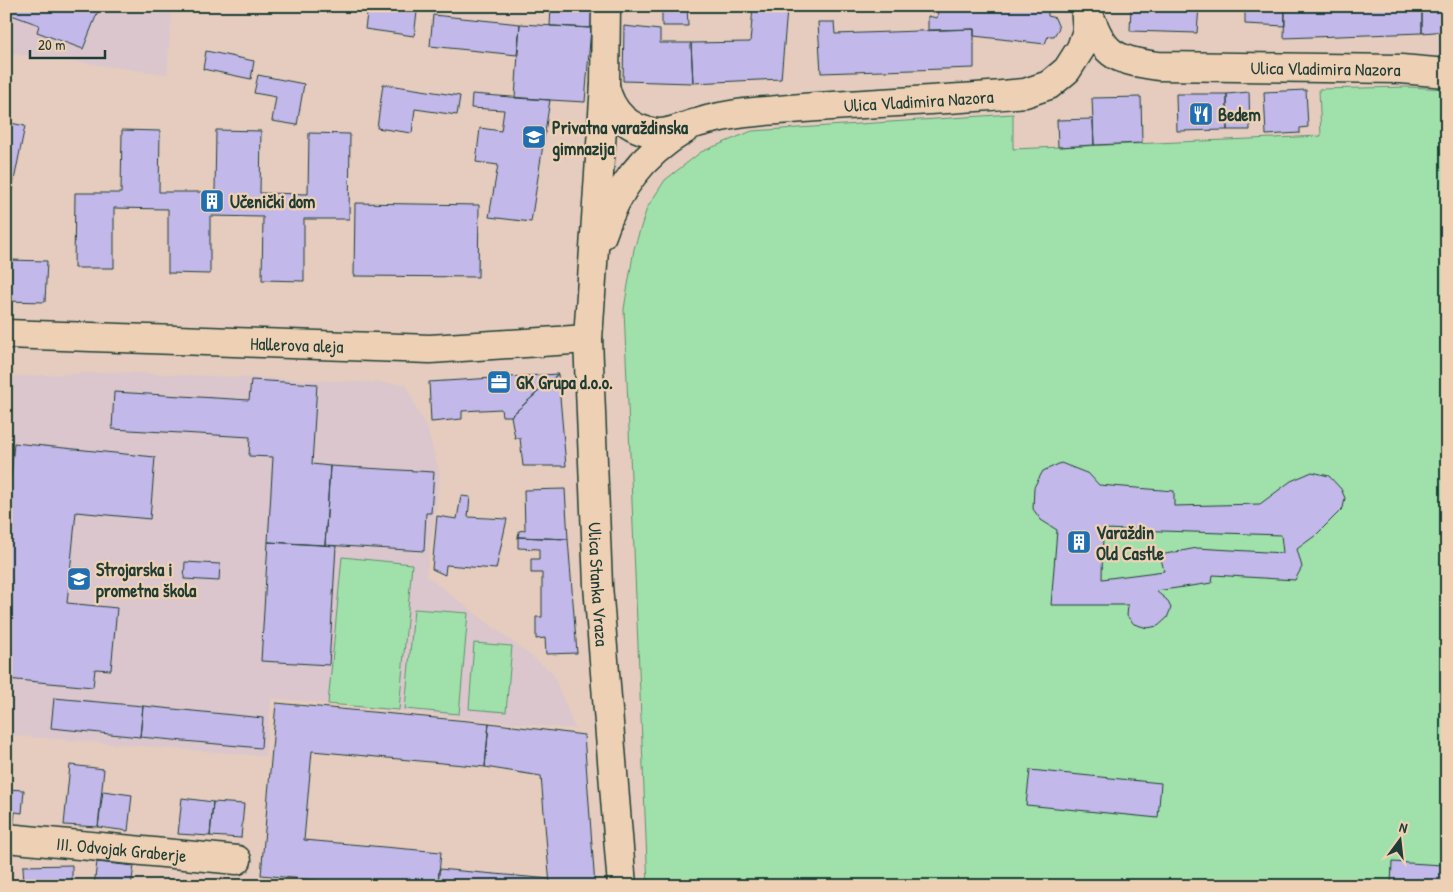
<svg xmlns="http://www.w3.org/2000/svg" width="1453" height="892" viewBox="0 0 1453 892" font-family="'Patrick Hand',sans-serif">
<rect width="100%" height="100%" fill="#e5ccbf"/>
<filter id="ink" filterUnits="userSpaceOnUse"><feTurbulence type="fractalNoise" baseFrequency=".02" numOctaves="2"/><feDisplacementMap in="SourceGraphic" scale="10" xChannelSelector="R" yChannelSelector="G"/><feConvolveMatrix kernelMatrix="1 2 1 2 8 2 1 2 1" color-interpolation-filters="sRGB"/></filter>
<g filter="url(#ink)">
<!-- built -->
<path fill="#dac6cc" d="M6 6H172L167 74 9 53 6 64Z
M111 372 406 384 417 411 427 428 440 475 426 576 552 672 575 729 271 698 265 756 6 735V377Z"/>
<!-- green -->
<path fill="#a0e1ab" stroke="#608f70" d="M1407 87 1447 89V886H648L624 309 634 249 647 208 665 180 701 152 752 131 1013 114V149L1321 136 1319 89Z
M342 557 412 564 399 710 328 704Z
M414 609 468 613 459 714 405 709Z
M474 643 512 646 506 712 469 709Z"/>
<!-- building -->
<path fill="#c2b8e9" stroke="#1f3d34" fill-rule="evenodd" d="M6 6H100L83 49 37 32 39 25 6 13Z
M368 6 417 12 414 36 365 29Z
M551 6H592L591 28 550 26Z
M662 6H687L688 26H662Z
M753 6H787V10Z
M939 6H1048V16L1055 18 1059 28 1054 36H1048L1045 44 974 36V29L928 30V16L937 18Z
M1131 6H1199L1197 33 1130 31Z
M1245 6H1272V9L1285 10V26L1245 24Z
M1285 6H1422V33L1284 38Z
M1422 6H1447V31L1422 33Z
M753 8 787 10 781 79 693 83 691 43 750 42Z
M433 15 520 24 517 55 430 46Z
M818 22H834L835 34 974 29V68L821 73Z
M520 24 591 28 585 102 515 98Z
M624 26 660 30V43H691L693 83 623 81Z
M206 51 254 61 251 79 203 69Z
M258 75 304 84 297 125 272 121 276 97 254 93Z
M383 84 460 96 457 115 415 109 412 133 377 128Z
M1306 90 1308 127 1300 128V133L1266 135 1264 92Z
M1249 92 1250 130H1227V94Z
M472 94 550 100 531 222 489 217 498 165 476 162 480 128 501 131 504 110 471 108Z
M1176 94H1227V130L1177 131Z
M1141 97 1142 143 1094 145 1092 98Z
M1093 119 1094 145 1058 147 1057 120Z
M6 122 25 126 6 220Z
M122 130 160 131 159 192H215L216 130 261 131 260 193 308 194 309 133 350 134 349 219H304V281L262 280 263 217 210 216V274L168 273V209L114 208V268H74L75 193H121Z
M355 203 479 205 478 277 354 276Z
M9 260 47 261 45 302 7 301Z
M558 374 511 416H502L501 409 462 411V419L431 422 429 382Z
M558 374 566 466H523L520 438H515L511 416Z
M251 380 317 384 312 464 330 466 325 545 268 542 273 457 249 456 250 437 112 429 114 392 249 400Z
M14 443 155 457 150 519 76 512 67 603 117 608 111 670 95 669 93 687 6 679V530Z
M1061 463 1089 474 1099 485 1174 491V506L1260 504 1291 481 1312 472 1329 476 1341 489 1345 498 1343 508 1316 535 1297 549 1302 567 1295 580 1213 575 1212 583 1156 591 1167 600 1171 608 1167 618 1158 626 1147 628 1134 624 1127 616 1128 605H1051L1057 530 1041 520 1033 509 1034 487 1043 471ZM1103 529 1281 535 1283 553 1197 548 1160 555 1164 571 1102 579Z
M330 466 434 472 431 513H426L424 551 325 545Z
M565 489 568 539 518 537 519 531 525 530 524 490Z
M461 496 470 497 468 517 507 519 496 569 446 565 445 575 432 569 437 516 457 519Z
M518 537 568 539 577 653 546 654 545 638 536 639V617H542V573H531V559H539V549L518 548Z
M268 542 336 546 329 665 261 661Z
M185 562 220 564 219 581 184 579Z
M54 698 143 706 140 737 51 728Z
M276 703 489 723 485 767 312 751 304 840 441 852 438 886H379L261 875Z
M143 706 263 718 261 748 140 737Z
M489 723 584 735 595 886H550L541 776 485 767Z
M70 765 104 769 98 827 64 825Z
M1030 770 1161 783 1158 818 1026 805Z
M6 789 24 790 22 813 15 812 14 823H6Z
M103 791 132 795 128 831 98 827Z
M182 798 213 802 210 836 178 834Z
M213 802 244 804 241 838 210 836Z
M97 862 134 866 131 886H94Z
M1392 862 1443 865 1442 886H1391Z
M72 865V886H24L23 866Z
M439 869 550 879 549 886H438Z
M167 880 211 884V886H167Z"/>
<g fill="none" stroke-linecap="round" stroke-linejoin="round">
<defs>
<g id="street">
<path id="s1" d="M6 838 237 860"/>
</g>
<g id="secondary">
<path id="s2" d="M606 6 605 84 588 339 598 585 622 886"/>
<path id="s3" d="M1087 10C1105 55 1110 59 1158 66L1401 69 1447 73"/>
<path id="s4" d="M605 86C611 113 629 130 657 133 670 134 684 126 697 123 713 118 729 115 745 113 838 103 932 102 1025 93L1049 85 1067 70 1081 48 1087 31 1085 6"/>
<path d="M602 235C617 189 642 155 684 130"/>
<path id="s5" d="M6 334 430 349 588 339"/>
</g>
</defs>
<!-- street casing -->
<use href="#street" stroke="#1f3d34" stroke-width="31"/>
<!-- secondary casing -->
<use href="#secondary" stroke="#1f3d34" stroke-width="31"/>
<!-- street -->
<use href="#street" stroke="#eed1b4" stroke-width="28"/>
<!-- secondary -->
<use href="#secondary" stroke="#eed1b4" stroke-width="28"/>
</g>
</g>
<!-- icons -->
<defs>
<symbol id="restaurant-square" viewBox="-11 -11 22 22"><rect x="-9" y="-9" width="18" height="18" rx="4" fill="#1f6fb2" stroke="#eed1b4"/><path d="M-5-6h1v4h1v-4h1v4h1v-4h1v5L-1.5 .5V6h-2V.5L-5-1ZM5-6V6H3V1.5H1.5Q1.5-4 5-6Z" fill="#fff"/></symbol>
<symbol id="school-square" viewBox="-11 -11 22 22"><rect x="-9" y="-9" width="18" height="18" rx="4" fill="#1f6fb2" stroke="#eed1b4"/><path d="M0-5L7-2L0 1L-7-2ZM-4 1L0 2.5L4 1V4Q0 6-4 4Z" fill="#fff"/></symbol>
<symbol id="building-square" viewBox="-11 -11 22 22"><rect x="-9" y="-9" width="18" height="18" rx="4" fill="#1f6fb2" stroke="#eed1b4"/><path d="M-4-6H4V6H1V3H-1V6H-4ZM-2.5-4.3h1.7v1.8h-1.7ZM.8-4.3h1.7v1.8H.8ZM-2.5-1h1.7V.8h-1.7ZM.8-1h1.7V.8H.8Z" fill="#fff"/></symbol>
<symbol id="office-square" viewBox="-11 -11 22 22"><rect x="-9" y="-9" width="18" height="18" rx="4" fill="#1f6fb2" stroke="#eed1b4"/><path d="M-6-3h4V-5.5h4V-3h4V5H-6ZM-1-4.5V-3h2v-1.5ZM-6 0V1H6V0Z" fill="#fff"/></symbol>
</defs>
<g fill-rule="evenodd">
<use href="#restaurant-square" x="1187" y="100" width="28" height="28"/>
<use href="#school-square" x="520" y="123" width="28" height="28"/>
<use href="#building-square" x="198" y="187" width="28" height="28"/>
<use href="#office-square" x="485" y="368" width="28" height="28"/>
<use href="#building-square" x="1065" y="528" width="28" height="28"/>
<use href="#school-square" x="65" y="565" width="28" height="28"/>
</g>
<g text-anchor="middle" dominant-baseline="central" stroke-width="4.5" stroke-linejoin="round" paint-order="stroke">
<!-- street labels -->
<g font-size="18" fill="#1f3d34" stroke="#eed1b4">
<text stroke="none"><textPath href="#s3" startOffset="266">Ulica Vladimira Nazora</textPath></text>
<text stroke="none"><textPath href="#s4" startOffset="340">Ulica Vladimira Nazora</textPath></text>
<text stroke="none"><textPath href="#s5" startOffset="291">Hallerova aleja</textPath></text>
<text stroke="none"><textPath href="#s2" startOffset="579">Ulica Stanka Vraza</textPath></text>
<text stroke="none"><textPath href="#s1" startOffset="116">III. Odvojak Graberje</textPath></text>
</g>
<!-- poi labels -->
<g font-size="18" font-weight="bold" fill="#1f3d34" stroke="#eed1b4" text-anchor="start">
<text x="1218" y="114">Bedem</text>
<text x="552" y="127">Privatna varaždinska<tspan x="552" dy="21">gimnazija</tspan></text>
<text x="230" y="201">Učenički dom</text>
<text x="516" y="382">GK Grupa d.o.o.</text>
<text x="1096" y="532">Varaždin<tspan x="1096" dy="21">Old Castle</tspan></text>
<text x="96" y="569">Strojarska i<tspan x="96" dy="21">prometna škola</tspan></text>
</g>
</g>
<!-- margin -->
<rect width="1453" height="892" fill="none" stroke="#eed1b4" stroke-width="25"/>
<rect x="12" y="12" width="1428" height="867" fill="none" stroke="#1f3d34" stroke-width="2" filter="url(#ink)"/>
<!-- north arrow -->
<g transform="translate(1400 840) rotate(15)" stroke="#eed1b4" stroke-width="4" paint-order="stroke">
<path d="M0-4L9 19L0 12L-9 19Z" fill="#1f3d34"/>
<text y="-8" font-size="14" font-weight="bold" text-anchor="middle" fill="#1f3d34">N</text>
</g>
<!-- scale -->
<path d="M30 50v8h75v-8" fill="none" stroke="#1f3d34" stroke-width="2.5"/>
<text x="38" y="50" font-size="15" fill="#1f3d34" stroke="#eed1b4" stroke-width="4" paint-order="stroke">20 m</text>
</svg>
